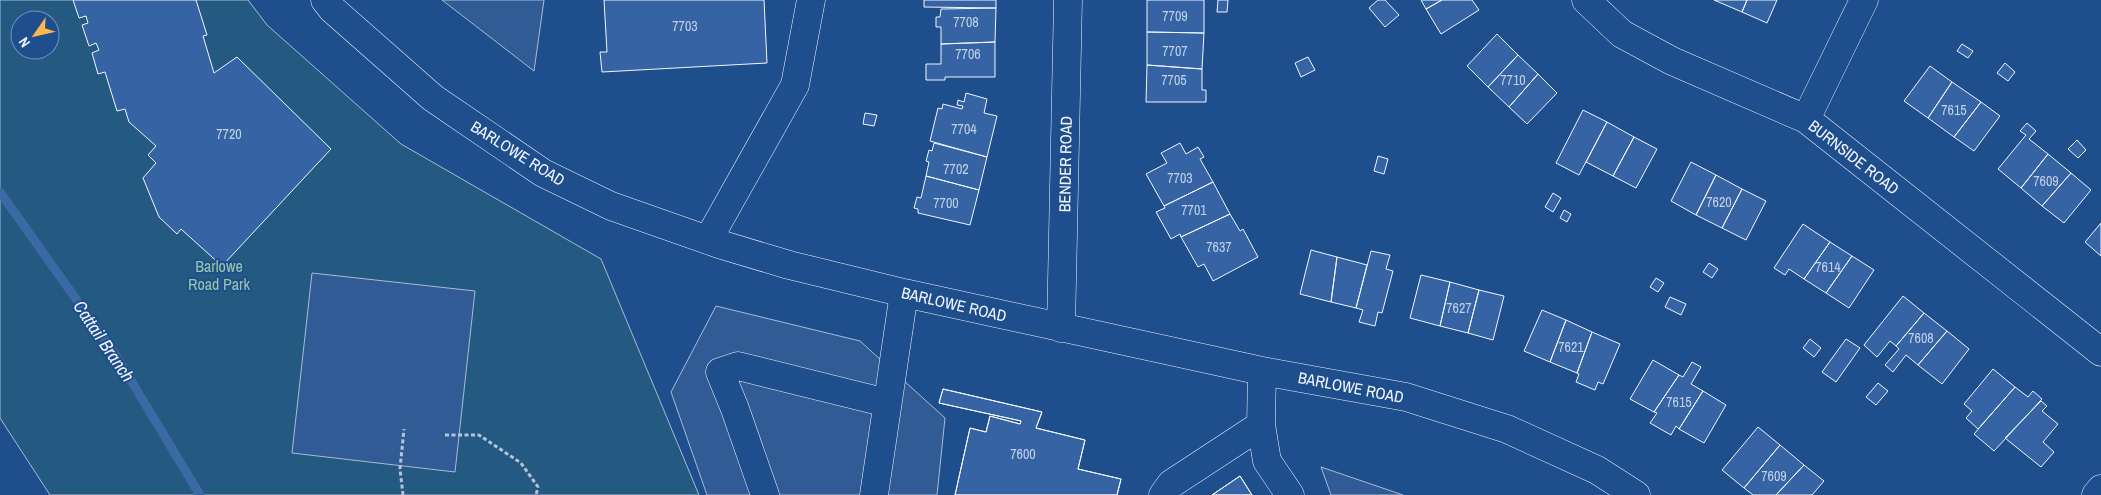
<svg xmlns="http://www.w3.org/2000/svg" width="2101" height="495" viewBox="0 0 2101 495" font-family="'Archivo Narrow',sans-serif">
<rect width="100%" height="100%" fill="#1f4e8c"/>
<!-- green -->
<path fill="#245a82" stroke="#a8bbd7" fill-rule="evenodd" d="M0 0H248L267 25 401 144 601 259 699 495H50L0 418ZM20 20H50V50H20Z"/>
<!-- parking -->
<path fill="#305b95" stroke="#a8bbd7" d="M442 0H544L534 71Z
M312 273 475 291 455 472 292 453Z
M716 306 860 341 945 418 937 495H707L671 392Z
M1321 467 1403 495H1331Z"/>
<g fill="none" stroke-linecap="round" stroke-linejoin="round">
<!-- stream -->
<path stroke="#3b69a3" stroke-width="9" d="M0 192 115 354 200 495"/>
</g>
<!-- building -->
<path fill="#3563a3" stroke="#f2f6ff" d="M73 0H196L207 35 203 36 214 73 237 57 331 149 222 266 181 229 177 234 159 217 143 178 156 163 148 155 156 146 129 122 125 109 117 111 105 72 98 74 92 53 99 50 96 43 89 46 82 25 88 23 86 16 79 18Z
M604 0H764L767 63 602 72 600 52H607Z
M924 0H996V8L924 7Z
M1147 0H1204V33L1147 32Z
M1218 0H1228L1227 12H1217Z
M1378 0H1385L1399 15 1385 27 1369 8Z
M1421 0H1442L1426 9Z
M1442 0H1472L1479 10 1441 34 1426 9Z
M1714 0H1747L1742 12Z
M1747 0H1777L1767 23 1742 12Z
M996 8 995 42 941 44V27H936V17H940L941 9Z
M1147 32 1204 33 1202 69 1147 65Z
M1497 34 1518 55 1488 87 1467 66Z
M995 42V77H945V80H926V64H941V44Z
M1962 44 1973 51 1968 58 1957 51Z
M1518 55 1538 74 1509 107 1488 87Z
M1308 57 1315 70 1301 77 1295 63Z
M2005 63 2015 72 2008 81 1997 73Z
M1147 65 1202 69V90H1206V102H1146Z
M1930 66 1952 82 1928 118 1904 101Z
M1538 74 1557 93 1527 124 1509 107Z
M1952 82 1981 102 1954 137 1928 118Z
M966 93 987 99 984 113 997 116 987 157 930 141 938 108 942 109 943 104 962 109 963 106 957 105 958 100 964 102Z
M1981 102 2000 116 1974 151 1954 137Z
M1583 110 1607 122 1579 175 1556 163Z
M865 113 877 115 874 126 863 124Z
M1607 122 1634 137 1613 176 1586 162Z
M2027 123 2036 131 2029 139 2048 154 2021 188 1998 169 2026 135 2020 131Z
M1634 137 1657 149 1636 188 1613 176Z
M2077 140 2086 150 2078 158 2068 149Z
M934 143 987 157 979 190 926 176 929 162 926 161 929 150 932 151Z
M1180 143 1186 154 1198 147 1204 157 1200 159 1213 182 1164 206 1146 174 1167 163 1161 153Z
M2048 154 2071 173 2042 206 2021 188Z
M1378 156 1388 159 1384 174 1374 171Z
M1691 162 1716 175 1696 215 1671 201Z
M2071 173 2091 190 2064 223 2042 206Z
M1716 175 1742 189 1722 228 1696 215Z
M926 176 979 190 970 225 918 213V209L914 208 917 197 921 198Z
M1213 182 1230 214 1181 237 1180 234 1171 239 1156 212 1165 208 1164 206Z
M1742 189 1766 201 1746 240 1722 228Z
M1553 193 1561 198 1553 212 1545 207Z
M1564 210 1571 214 1567 222 1560 218Z
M1230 214 1240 231 1243 229 1258 257 1213 281 1204 264 1198 267 1181 237Z
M2101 223V256L2085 242Z
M1803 224 1830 242 1804 279 1789 269 1785 275 1774 268Z
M1830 242 1852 256 1826 293 1804 279Z
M1311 250 1337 257 1331 302 1300 294Z
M1371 251 1390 255 1386 269 1393 271 1382 313 1378 312 1375 326 1359 322 1363 310 1356 308Z
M1852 256 1874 270 1849 308 1826 293Z
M1337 257 1367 265 1356 308 1331 302Z
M1709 263 1718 269 1712 278 1703 272Z
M1421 275 1450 282 1440 326 1410 318Z
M1656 278 1664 283 1658 292 1650 287Z
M1450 282 1479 290 1468 333 1440 326Z
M1479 290 1504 296 1493 340 1468 333Z
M1903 296 1924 313 1896 346 1890 341 1877 357 1864 345Z
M1670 297 1686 304 1681 315 1665 307Z
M1542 310 1566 320 1550 362 1524 351Z
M1924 313 1947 331 1918 365 1906 355 1893 372 1885 365 1899 349 1896 346Z
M1566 320 1592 332 1577 373 1550 362Z
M1947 331 1969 349 1942 384 1918 365Z
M1592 332 1620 344 1603 384 1598 382 1595 390 1576 382 1579 374 1577 373Z
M1810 339 1821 348 1814 357 1803 348Z
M1846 339 1860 348 1836 382 1822 372Z
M1653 360 1679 375 1654 412 1630 399Z
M1692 362 1701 367 1691 384 1703 391 1679 429 1676 426 1671 435 1650 423 1657 413 1654 412 1679 375 1683 377Z
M1993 369 2015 387 1978 429 1966 418 1972 411 1964 404Z
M1878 383 1888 391 1876 405 1866 397Z
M2015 387 2028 397 2033 391 2042 399 1994 451 1974 434Z
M943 389 1042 412 1036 428 1085 440 1078 469 1121 479 1117 495H955L970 428 986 432 990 416 1020 424 1021 421 939 403Z
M943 389 1042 412 1036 428 1085 440 1078 469 1121 479 1117 495H955L970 428 986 432 990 416 1020 424 1021 421 939 403Z
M1703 391 1726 405 1704 443 1679 429Z
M2041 401 2047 406 2042 411 2058 424 2043 442 2054 452 2041 467 2005 438Z
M1758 427 1780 445 1744 488 1722 470Z
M1780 445 1804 465 1776 495H1753L1744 488Z
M1804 465 1824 481 1812 495H1776Z
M1240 476 1252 495H1212Z
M1240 476 1252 495H1212Z"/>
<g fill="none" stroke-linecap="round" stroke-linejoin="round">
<defs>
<path id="minor" d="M325 0 332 9 433 98 543 173 611 206 719 244 789 265 904 293 1262 371 1406 397 1507 429 1597 470 1636 495
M1586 0 1622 34 1672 61 1806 119 2101 352
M1806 119 1864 0
M708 240 795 85 811 0
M1061 328 1068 0
M1262 371 1261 425 1267 461 1290 495
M765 495 735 409 720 372 738 366 887 403
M874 495 904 293
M1163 495 1171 484 1261 425
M2096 495 2101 489"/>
</defs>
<!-- minor casing -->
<use href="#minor" stroke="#f2f6ff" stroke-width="29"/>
<!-- path -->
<path stroke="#b3c4dc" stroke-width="3" stroke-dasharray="4 2.5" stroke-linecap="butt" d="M445 435H479L521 463 538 487 536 495
M403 495 400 469 404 429"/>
<!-- minor -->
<use href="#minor" stroke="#1f4e8c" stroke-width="28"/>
</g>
<g text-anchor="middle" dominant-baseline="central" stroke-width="4" stroke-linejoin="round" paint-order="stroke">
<!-- number labels -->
<g font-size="14" fill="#c3d1e8">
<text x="1175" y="16">7709</text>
<text x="966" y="22">7708</text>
<text x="685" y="26">7703</text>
<text x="1175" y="51">7707</text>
<text x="968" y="54">7706</text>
<text x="1174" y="80">7705</text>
<text x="1513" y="80">7710</text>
<text x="1954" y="110">7615</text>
<text x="964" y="129">7704</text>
<text x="229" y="134">7720</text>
<text x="956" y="169">7702</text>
<text x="1180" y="178">7703</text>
<text x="2046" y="181">7609</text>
<text x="1719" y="202">7620</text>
<text x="946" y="203">7700</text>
<text x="1194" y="210">7701</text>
<text x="1219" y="247">7637</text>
<text x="1828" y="267">7614</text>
<text x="1459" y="308">7627</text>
<text x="1921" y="338">7608</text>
<text x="1571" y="347">7621</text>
<text x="1679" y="402">7615</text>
<text x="1023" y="454">7600</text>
<text x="1774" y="476">7609</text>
</g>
<!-- street labels -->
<g font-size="16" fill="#f2f6ff" stroke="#1f4e8c">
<text transform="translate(518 153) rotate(32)">BARLOWE ROAD</text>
<text transform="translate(1854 157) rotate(38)">BURNSIDE ROAD</text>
<text transform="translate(1065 164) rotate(-89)">BENDER ROAD</text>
<text transform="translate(954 304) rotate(13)">BARLOWE ROAD</text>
<text transform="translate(1351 387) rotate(11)">BARLOWE ROAD</text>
</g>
<!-- park labels -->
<g font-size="16" fill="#97c8a6" stroke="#1f4e8c">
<text x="219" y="266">Barlowe<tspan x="219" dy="18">Road Park</tspan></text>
</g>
<!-- water labels -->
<g font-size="18" font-style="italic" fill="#f2f6ff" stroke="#1f4e8c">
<text transform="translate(104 341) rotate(56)">Cattail Branch</text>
</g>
</g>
<!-- north arrow -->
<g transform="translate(35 35) rotate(236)"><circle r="24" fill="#1f4e8c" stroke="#7391ba"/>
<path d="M0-4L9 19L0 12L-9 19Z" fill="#ffb74d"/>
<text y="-8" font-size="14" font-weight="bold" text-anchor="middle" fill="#f2f6ff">N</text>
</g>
</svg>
